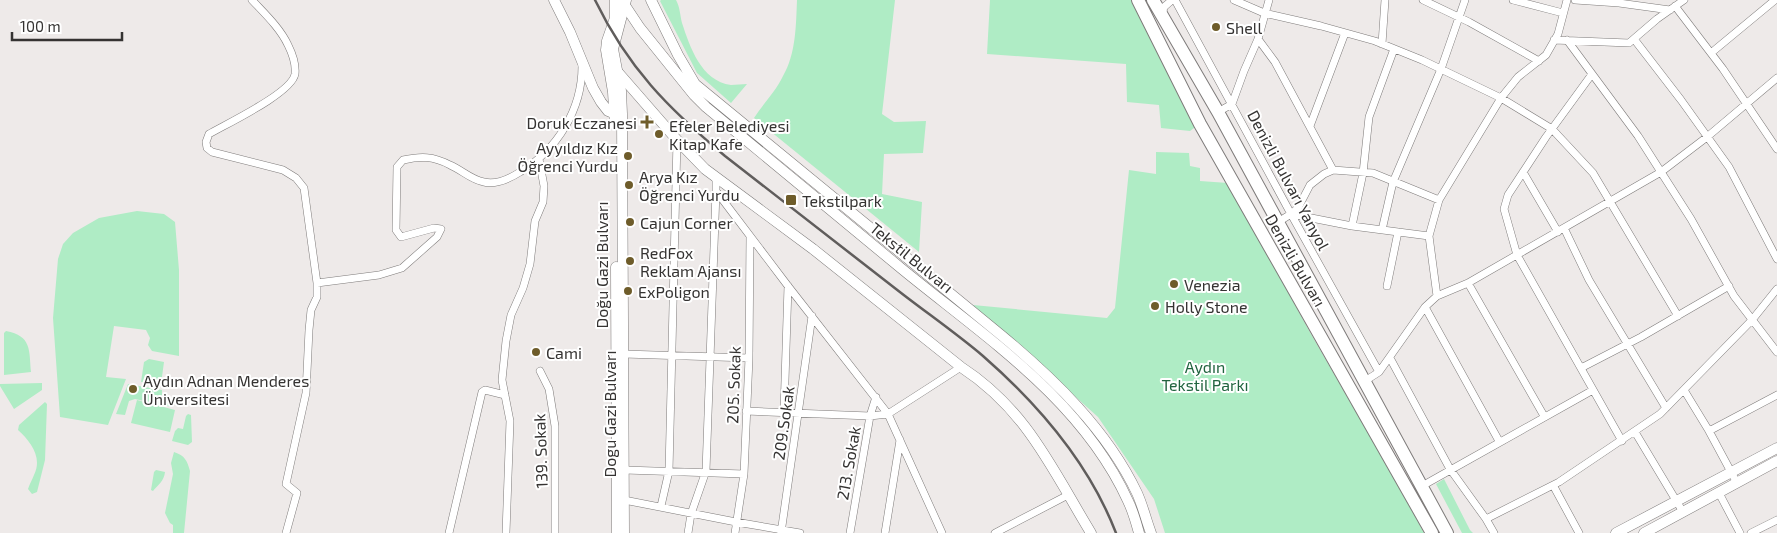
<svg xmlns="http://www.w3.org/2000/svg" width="1777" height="533" viewBox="0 0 1777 533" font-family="'Exo 2',sans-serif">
<rect width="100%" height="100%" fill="#eeeae9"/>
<!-- green -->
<path fill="#afecc5" d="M661 0H676C680 7 680 15 682 23 690 47 701 81 731 85 736 85 742 84 747 84L731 103 697 73 660 1Z
M797 0H895L882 114 894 122 926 121 923 153 884 154 882 194 922 202 919 252 754 118C763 104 776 91 783 76 796 54 796 25 797 0Z
M990 0H1134L1198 125 1190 131 1161 128 1159 105 1127 102 1126 64 987 54Z
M1156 152 1189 153 1190 166 1200 168V181L1228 183 1311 334 1405 497 1424 533H1165L1154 499 1098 417 973 305 1107 318 1115 308 1129 170 1156 174Z
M137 211 164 214 175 222 179 270V356L152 351 148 345 150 338 146 330 114 326 106 377 126 379 108 425 60 417 53 318 58 259 63 244 73 233 99 218Z
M6 331C32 336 29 350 31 372L4 375V333Z
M149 359 164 362 161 384 141 382 144 362Z
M42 383V390L14 409 0 386V384Z
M128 384 162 390V398L175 400 172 407 135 399 129 401 125 415 116 414Z
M137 400 175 410 170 432 131 423Z
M45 402 47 404 45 460 37 492 32 494 28 489C30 483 32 480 34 475 43 457 30 441 18 430L19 425Z
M188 414 191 415 192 442 188 445 172 441 175 431 178 428 183 429 186 416Z
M174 452C185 456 187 460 190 471L184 533H173V525L170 523 165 513 173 474 171 463Z
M156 470 165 472C164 481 158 485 153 491L151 490 154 472Z
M1444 479 1470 530 1473 533H1462L1436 484Z"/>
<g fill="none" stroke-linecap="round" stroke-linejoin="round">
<defs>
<path id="street" d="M252 0C265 14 280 28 288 45 292 53 296 65 295 74 292 93 226 124 209 134L206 142 207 148 212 152 283 170 296 178 304 188 317 283V297L311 310 309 330 306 393 286 484 297 493 286 533
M1175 0 1291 214 1379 372
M1234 0 1264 13 1321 26 1375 41 1422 60 1501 98 1518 77 1546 55 1558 34 1567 0
M1423 0 1469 22 1539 61
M1513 0 1563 13
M1575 0 1619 3 1670 10
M1675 6 1723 69 1777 149
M1162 16 1164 7 1172 0
M1258 39 1275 62 1333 170 1373 173 1439 200
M1634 39 1681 100 1729 167 1777 259
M1554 40 1629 43 1657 19 1684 0
M1567 40 1638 136 1691 219 1734 296 1777 352
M1382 44 1385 0
M1711 53 1775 0
M1592 74 1546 137 1508 195 1504 209 1517 255 1622 441
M1218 112 1232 104 1244 71 1258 39 1269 0
M1310 126 1345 33
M1523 172 1558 232
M716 177V191L788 286 888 414 942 533
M1291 214 1352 226 1429 236 1437 296
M1278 222 1291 214 1298 208 1310 185 1324 174 1333 170
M1352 226 1363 173 1369 117 1394 49
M1564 228 1589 280 1666 408
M1382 230 1393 182 1441 69 1465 0
M1429 236 1439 200 1501 98 1552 129 1593 173 1678 316
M317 283 379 275 402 268 437 237 441 229 434 228 401 237 396 230 397 167 403 160C421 156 433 156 450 165 462 170 471 180 484 182 496 185 509 179 520 172 557 150 582 110 582 66
M1468 283 1544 416
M1387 286 1398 232
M1425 307 1499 441
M624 354 749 358
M1390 358 1450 469 1486 519 1494 533
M1581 368 1641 337 1729 286
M540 371 549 389 555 426V533
M1365 381 1379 372 1425 307 1437 296 1468 283 1661 172 1707 137 1777 78
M1684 390 1709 431 1777 395
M746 411 870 416 888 414 961 367
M784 412 788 286
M1709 431 1737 483
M1635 432 1683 512
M625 470 744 474
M1553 485 1579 533
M1422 486 1593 390
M1719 493 1740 533
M624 500 736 522 800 533
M661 506 669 471 677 140
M1486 519 1559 482 1660 414 1752 320 1777 289
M449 533 482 392 485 390 505 395
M506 533 510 421 502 380 506 341 511 315 523 288 530 264 535 221 543 202 544 186 539 159
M688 533 691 514 706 471 716 191
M735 533 744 474 749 358 750 237
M781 533 812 316
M850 533 870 416 876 397
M885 533 900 440
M995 533 1068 495
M1751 533 1777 520"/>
<path id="secondary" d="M554 0 570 32 593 88 601 102 608 111 615 114
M651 0 678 55 695 84 1001 335C1054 379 1107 430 1137 493 1143 506 1146 520 1151 533
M622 1 640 28 694 95 706 107C772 161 837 215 902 269 985 337 1082 400 1128 501 1133 511 1136 522 1139 533
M616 70 677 140 705 169 813 249 961 367C1027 410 1052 469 1091 533"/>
<path id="primary" d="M615 125 613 92 606 50 607 41 615 18V0
M616 267 617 533
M624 533 622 114 621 91 613 49 626 0
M1616 533 1777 448
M1644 533 1777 461"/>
<path id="highway" d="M1138 0 1200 124 1432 533
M1153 0 1218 112 1447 533"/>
</defs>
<!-- street casing -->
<use href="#street" stroke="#7e7b7a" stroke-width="8"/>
<!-- secondary casing -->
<use href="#secondary" stroke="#7e7b7a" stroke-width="11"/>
<!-- primary casing -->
<use href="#primary" stroke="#7e7b7a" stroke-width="11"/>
<!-- highway casing -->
<use href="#highway" stroke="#7e7b7a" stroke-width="14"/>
<!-- street -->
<use href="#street" stroke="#fff" stroke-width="7"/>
<!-- secondary -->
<use href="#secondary" stroke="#fff" stroke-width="10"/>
<!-- primary -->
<use href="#primary" stroke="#fff" stroke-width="10"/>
<!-- highway -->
<use href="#highway" stroke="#fff" stroke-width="12"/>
<!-- rail -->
<path stroke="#605d5c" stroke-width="2.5" d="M595 0C628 68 668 108 725 156 782 201 839 245 896 289 924 311 956 333 983 356 1039 405 1089 463 1116 533"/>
</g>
<!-- markers -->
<g fill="#6e5c2a" stroke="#fff" stroke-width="2">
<circle cx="1216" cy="27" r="5"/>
<path d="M644.5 114.5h5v5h5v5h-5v5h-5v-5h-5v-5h5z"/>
<circle cx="659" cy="134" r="5"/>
<circle cx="628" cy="156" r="5"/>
<circle cx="629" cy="185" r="5"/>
<rect x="785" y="194" width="12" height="12" rx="2.5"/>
<circle cx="630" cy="222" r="5"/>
<circle cx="630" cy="261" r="5"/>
<circle cx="1174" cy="284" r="5"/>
<circle cx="628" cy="291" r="5"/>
<circle cx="1155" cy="306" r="5"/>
<circle cx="536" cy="352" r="5"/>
<circle cx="133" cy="389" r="5"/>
</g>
<g text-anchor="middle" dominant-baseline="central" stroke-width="4" stroke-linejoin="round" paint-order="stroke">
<!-- poi labels -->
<g font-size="16" fill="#353332" stroke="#fff" text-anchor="start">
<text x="1226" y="27">Shell</text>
<text x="637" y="122" text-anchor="end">Doruk Eczanesi</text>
<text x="669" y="125">Efeler Belediyesi<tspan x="669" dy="18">Kitap Kafe</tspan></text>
<text x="618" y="147" text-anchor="end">Ayyıldız Kız<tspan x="618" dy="18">Öğrenci Yurdu</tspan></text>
<text x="639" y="176">Arya Kız<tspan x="639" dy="18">Öğrenci Yurdu</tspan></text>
<text x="802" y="200">Tekstilpark</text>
<text x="640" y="222">Cajun Corner</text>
<text x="640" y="252">RedFox<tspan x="640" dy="18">Reklam Ajansı</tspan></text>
<text x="1184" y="284">Venezia</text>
<text x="638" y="291">ExPoligon</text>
<text x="1165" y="306">Holly Stone</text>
<text x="546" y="352">Cami</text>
<text x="143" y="380">Aydın Adnan Menderes<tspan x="143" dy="18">Üniversitesi</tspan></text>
</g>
<!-- street labels -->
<g font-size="16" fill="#353332" stroke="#fff">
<text transform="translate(1289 180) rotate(62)">Denizli Bulvarı Yanyol</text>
<text transform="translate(912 257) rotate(39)">Tekstil Bulvarı</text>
<text transform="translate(1296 260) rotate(60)">Denizli Bulvarı</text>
<text transform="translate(601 265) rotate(-90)">Doğu Gazi Bulvarı</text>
<text transform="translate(733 385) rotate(-88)">205. Sokak</text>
<text transform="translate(609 414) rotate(-90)">Dogu Gazi Bulvarı</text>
<text transform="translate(783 423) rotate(-82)">209.Sokak</text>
<text transform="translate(540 451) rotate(-92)">139. Sokak</text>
<text transform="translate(848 463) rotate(-80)">213. Sokak</text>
</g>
<!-- park labels -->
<g font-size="16" fill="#21643f" stroke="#fff">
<text x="1205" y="366">Aydın<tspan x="1205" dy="18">Tekstil Parkı</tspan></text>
</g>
</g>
<!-- scale -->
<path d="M12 32v8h110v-8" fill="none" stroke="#353332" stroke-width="2.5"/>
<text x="20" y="32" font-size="15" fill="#353332" stroke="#ffffff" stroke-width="4" paint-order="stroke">100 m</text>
</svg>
